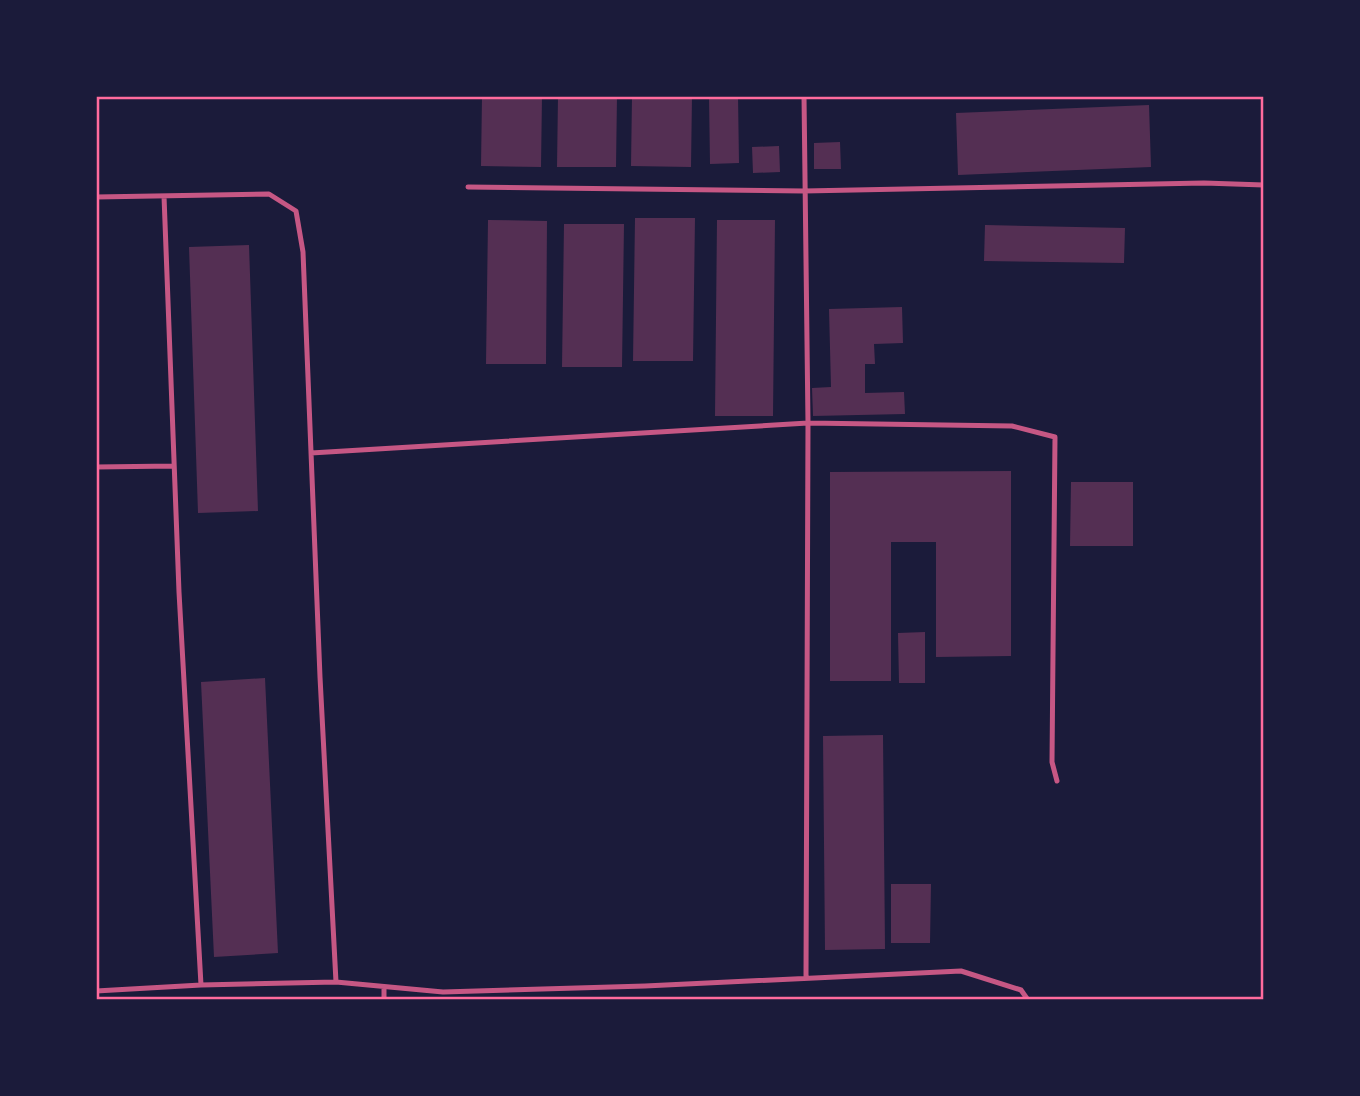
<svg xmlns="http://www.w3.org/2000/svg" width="1360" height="1096" viewBox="0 0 1360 1096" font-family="Manrope,sans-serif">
<rect width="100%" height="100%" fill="#1b1b3a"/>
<!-- building -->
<path fill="#542f53" d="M482 96H542L541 167 481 166Z
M558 96H617L616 167H557Z
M632 96H692L691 167 631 166Z
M709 96H738L739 163 710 164Z
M1149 105 1151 167 958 175 956 113Z
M840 142 841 169H814V143Z
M779 146 780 172 753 173 752 147Z
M635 218H695L693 361H633Z
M488 220 547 221 546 364H486Z
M717 220H775L773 416H715Z
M564 224H624L622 367H562Z
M985 225 1125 228 1124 263 984 261Z
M249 245 258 511 198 513 189 247Z
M902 307 903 343 874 344 875 364H865V393L904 392 905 414 813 416 812 388 831 387 829 309Z
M1011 471V656L936 657V542H891V681H830V472Z
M1071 482H1133V546H1070Z
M925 632V683H899L898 633Z
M265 678 278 953 214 957 201 682Z
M883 735 885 949 825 950 823 736Z
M891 884H931L930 943H891Z"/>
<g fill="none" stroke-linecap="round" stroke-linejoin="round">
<!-- service -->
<path stroke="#c65784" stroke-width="5" d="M804 96 808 423 806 978
M468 187 804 191 1204 183 1264 185
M164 196 179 592 201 985
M96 197 269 194 296 211 303 252 320 677 336 982
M311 453 808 423 1012 426 1055 437 1052 762 1057 781
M96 467 174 466
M384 987V1000
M96 991 201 985 336 982 443 992 645 986 961 971 1021 990 1028 1000"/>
</g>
<!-- border -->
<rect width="1360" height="1096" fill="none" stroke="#1b1b3a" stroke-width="196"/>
<rect x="98" y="98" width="1164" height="900" fill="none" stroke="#ff6b9d" stroke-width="2.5"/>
</svg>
